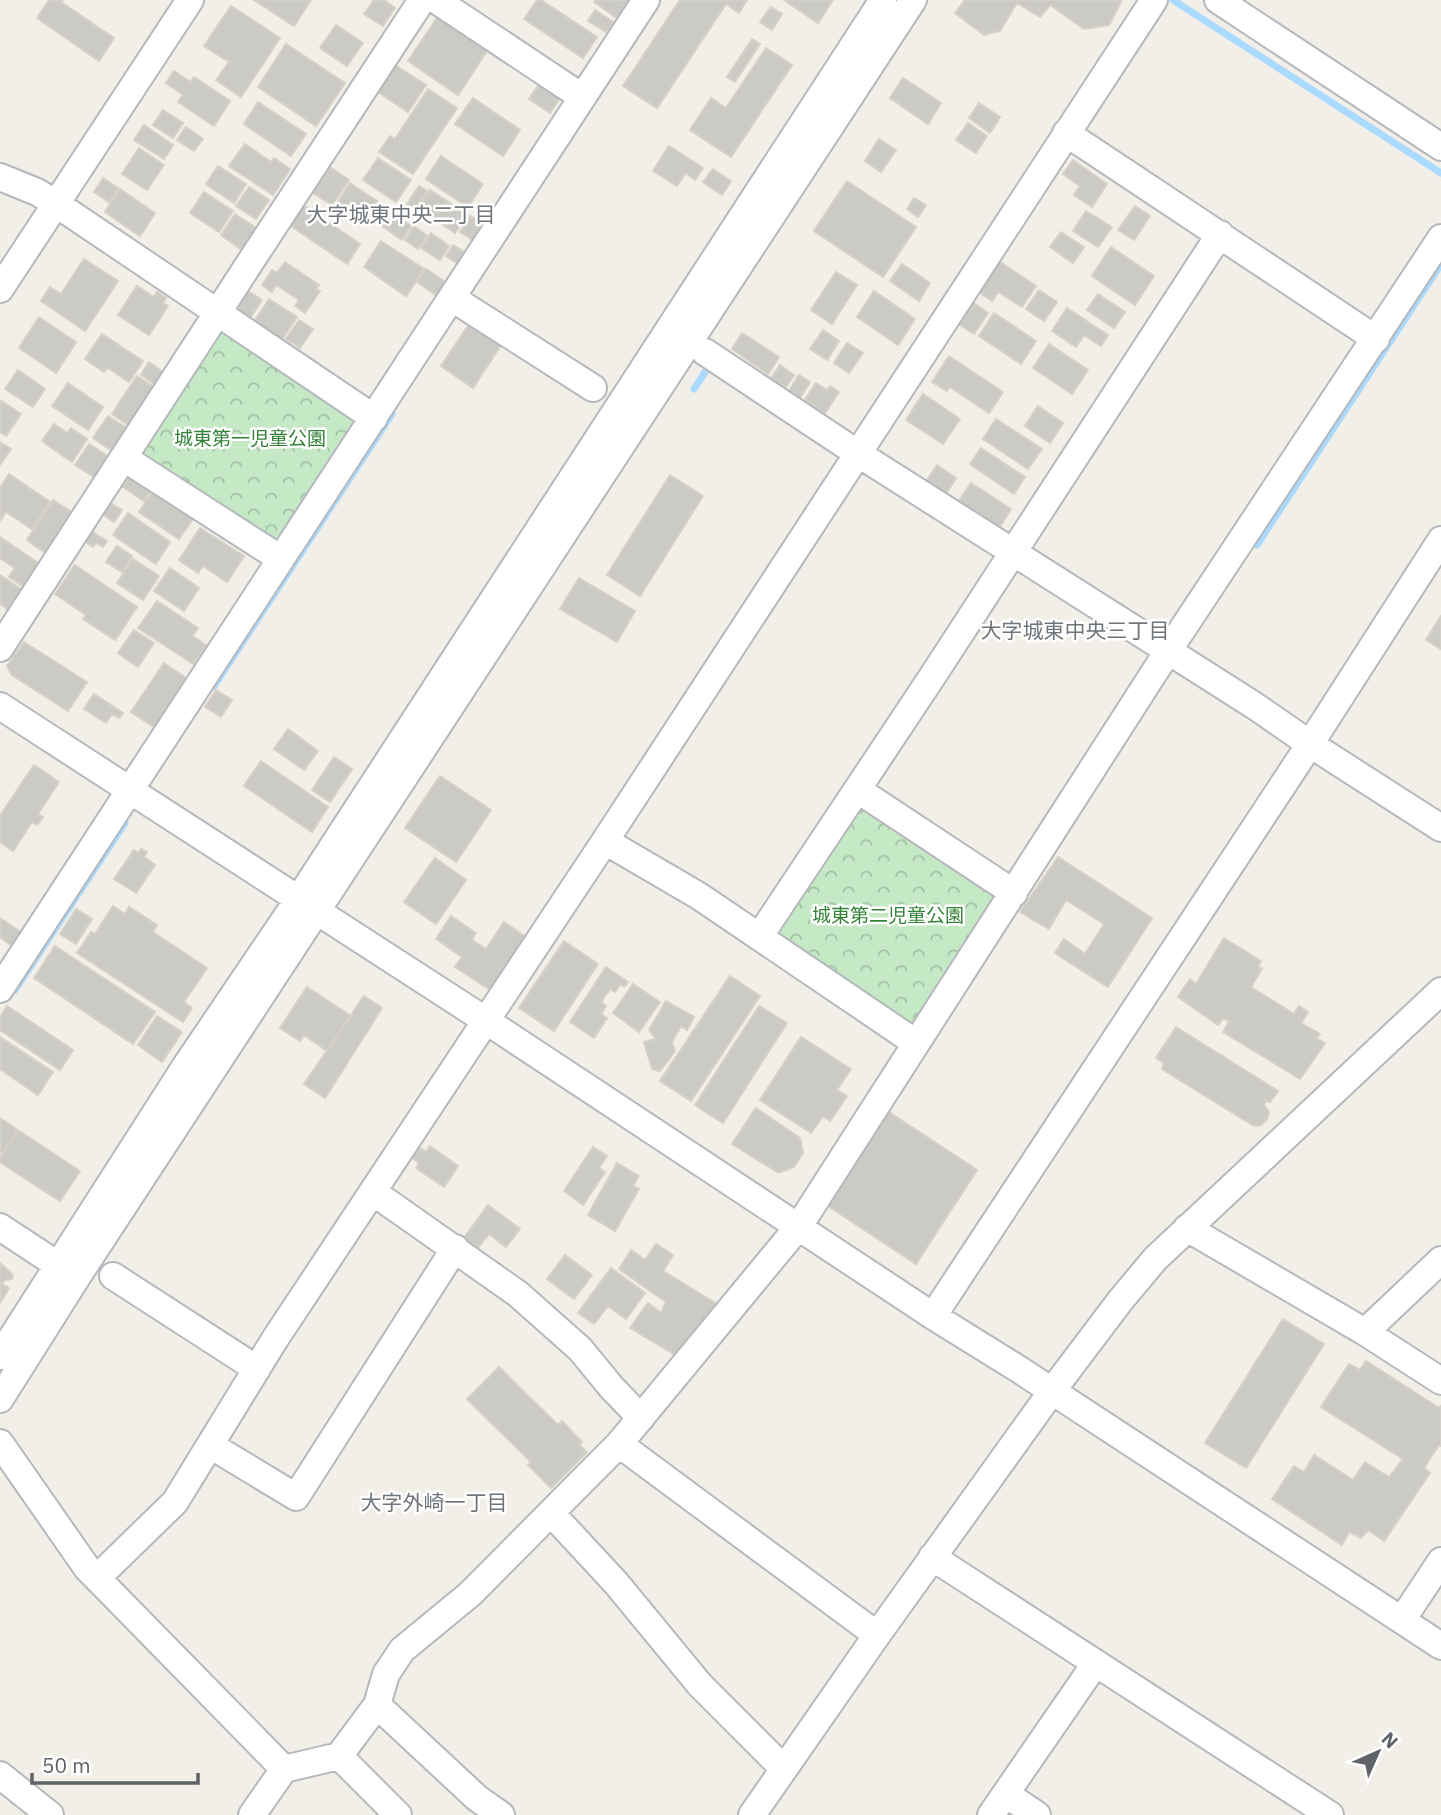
<svg xmlns="http://www.w3.org/2000/svg" width="1441" height="1815" viewBox="0 0 1441 1815" font-family="'IBM Plex Sans','Noto Sans JP',sans-serif">
<defs>
<pattern id="park-crowns" width="20" height="18" patternUnits="userSpaceOnUse" patternTransform="scale(1.75)"><rect width="20" height="18" fill="#c5e8c5"/><path d="M2 6a3 3 0 1 1 6 0M12 15a3 3 0 1 1 6 0" fill="none" stroke="#a3c0a4"/></pattern>
</defs>
<rect width="100%" height="100%" fill="#f1efe8"/>
<!-- park -->
<path fill="url(#park-crowns)" d="M221 330 359 423 280 543 140 453Z
M870 807 993 888 997 902 915 1024 904 1023 784 942 780 930 856 811Z"/>
<g fill="none" stroke-linecap="round" stroke-linejoin="round">
<!-- stream -->
<path stroke="#aadaff" stroke-width="7" d="M1173 0 1441 173
M694 389 709 366 712 368
M1257 545 1441 264
M214 686 392 414
M15 990 125 823"/>
</g>
<!-- building -->
<path fill="#cccac5" stroke="#d6d1c6" stroke-width="2" d="M49 0H63L61 2 114 38 99 61 37 18Z
M254 0H311L294 26Z
M374 0H384L395 8 383 26 364 14Z
M537 0H541L597 37 583 58 524 19Z
M595 0H626L632 4 621 21 594 2Z
M680 0H747L739 13 726 4 657 108 623 86Z
M784 0H833L818 23Z
M965 0H1122L1109 25 1084 29 1050 5 1040 17 1017 3 1000 31 984 35 955 13Z
M231 6 280 38 241 97 216 80 229 62 204 46Z
M771 7 782 14 772 30 760 22Z
M595 10 613 22 606 32 588 21Z
M437 18 487 51 458 95 408 61Z
M336 25 363 43 347 66 320 48Z
M752 39 760 44 735 82 727 77Z
M286 44 345 83 316 126 258 87Z
M766 48 792 65 731 157 690 130 711 98 726 108Z
M395 65 426 85 408 112 378 92Z
M174 71 191 82 194 77 230 101 214 126 178 102 183 95 166 83Z
M903 78 941 103 928 124 890 98Z
M539 84 560 98 550 113 529 99Z
M428 89 457 108 413 174 379 152 390 136 395 139Z
M473 98 520 130 503 156 455 124Z
M258 102 306 134 291 156 244 124Z
M979 103 1000 117 990 133 969 118Z
M163 110 183 123 173 138 153 125Z
M968 123 987 136 976 153 956 140Z
M144 125 173 145 164 159 134 140Z
M186 127 203 139 194 151 177 140Z
M879 139 896 150 881 172 865 161Z
M245 144 271 162 274 158 290 169 273 195 229 166Z
M669 146 703 168 695 180 686 173 677 186 653 171Z
M139 148 164 165 147 190 122 174Z
M441 156 483 184 468 207 426 179Z
M378 158 411 180 396 202 363 180Z
M1073 160 1107 184 1092 207 1074 195 1080 186 1063 174Z
M218 166 246 184 234 203 206 184Z
M330 167 349 180 332 205 313 193Z
M713 169 731 181 722 195 703 182Z
M103 178 118 188 109 202 94 192Z
M847 181 916 227 883 277 814 231Z
M350 183 377 201 360 226 334 208Z
M419 186 427 191 415 209 407 204Z
M249 187 269 200 256 219 236 206Z
M120 189 155 213 140 236 105 212Z
M430 190 468 215 455 233 418 208Z
M204 192 233 211 219 232 190 213Z
M914 198 926 205 918 217 907 209Z
M302 204 360 244 347 264 288 224Z
M1135 206 1150 216 1134 240 1118 230Z
M1086 211 1112 227 1098 247 1073 231Z
M391 212 411 226 402 240 382 226Z
M235 214 256 228 242 250 221 235Z
M471 216 486 226 476 242 460 232Z
M414 226 427 236 418 249 405 240Z
M1061 232 1084 247 1073 263 1050 247Z
M431 233 449 246 440 260 421 248Z
M381 241 424 269 406 296 364 267Z
M453 245 466 253 458 264 446 256Z
M1111 247 1154 276 1135 305 1092 276Z
M84 259 118 281 85 331 41 301 50 287 61 294Z
M999 261 1036 286 1022 307 998 292 992 301 979 292Z
M285 262 319 285 316 289 320 291 305 313 295 306 299 300 276 285 272 292 262 285 272 270 277 273Z
M902 264 930 283 919 301 890 281Z
M426 269 448 284 439 297 417 282Z
M836 272 857 285 832 324 811 310Z
M137 286 154 297 157 292 166 298 163 303 168 306 149 335 118 315Z
M1039 290 1057 302 1044 321 1026 309Z
M248 291 262 300 249 320 234 311Z
M874 291 915 319 898 345 857 317Z
M1098 294 1125 312 1114 328 1087 310Z
M269 299 297 317 281 341 253 323Z
M974 303 988 313 974 334 960 325Z
M1067 308 1108 335 1101 346 1084 335 1076 347 1052 331Z
M994 313 1036 341 1021 364 979 336Z
M39 317 76 342 56 373 19 348Z
M299 320 313 329 300 348 286 339Z
M470 323 501 345 473 388 441 366Z
M823 330 839 341 827 360 810 349Z
M742 333 779 357 768 374 732 349Z
M102 334 143 361 129 382 108 368 104 372 85 359Z
M847 343 863 353 849 373 834 363Z
M1049 344 1088 370 1072 394 1033 368Z
M949 356 1003 392 989 413 950 387 947 391 932 382Z
M149 362 164 373 156 385 141 375Z
M780 365 794 375 786 387 771 378Z
M18 370 45 389 33 407 5 389Z
M799 375 810 382 798 401 787 394Z
M137 376 159 390 134 429 112 414Z
M68 383 103 407 88 430 52 406Z
M816 383 827 390 830 386 839 392 825 413 805 400Z
M923 394 960 419 943 444 906 420Z
M0 400 21 414 6 436 0 432Z
M1038 406 1063 423 1050 443 1025 426Z
M108 416 130 430 115 453 93 438Z
M996 419 1042 449 1028 469 983 439Z
M54 424 67 433 71 428 87 439 72 462 42 441Z
M0 442 11 449 0 465Z
M89 444 111 458 97 479 75 465Z
M981 448 1025 477 1014 494 970 464Z
M937 465 956 478 945 495 926 482Z
M9 474 50 502 32 529 6 512 0 521V488Z
M670 475 703 496 640 596 607 575Z
M130 476 151 490 144 501 123 487Z
M971 483 1011 509 999 528 959 501Z
M154 490 194 517 179 539 139 512Z
M53 500 75 514 48 555 27 540Z
M109 502 122 510 114 522 101 513Z
M128 513 170 542 156 564 113 535Z
M200 528 244 556 227 582 203 566 198 573 179 560Z
M88 529 107 541 103 547 96 543 93 547 81 539Z
M0 537 41 565 26 588 9 577 15 568 0 558Z
M117 546 132 556 122 572 106 562Z
M133 559 159 576 143 600 117 583Z
M75 565 137 607 115 640 83 619 86 615 55 594Z
M170 568 199 588 184 611 154 591Z
M0 575 24 591 10 611 0 604Z
M579 578 635 611 617 642 560 609Z
M157 601 198 628 192 636 206 645 193 664 138 628Z
M1441 616V649L1426 640Z
M134 630 154 643 138 667 118 653Z
M24 642 87 682 68 711 12 675 7 666Z
M164 663 186 678 154 727 131 712Z
M216 690 232 700 221 717 205 707Z
M94 694 123 713 119 718 112 714 106 723 84 709Z
M288 729 318 751 304 770 274 749Z
M334 757 352 769 330 802 312 790Z
M261 761 328 807 312 832 244 786Z
M34 765 59 782 38 814 43 817 37 825 32 822 13 851 0 842V816Z
M440 776 491 810 456 862 405 828Z
M141 849 147 852 144 857 155 865 136 893 114 879 134 850 138 853Z
M1058 857 1152 918 1108 987 1055 953 1064 939 1085 954 1104 924 1066 900 1049 929 1020 912Z
M435 858 466 880 436 924 404 902Z
M113 906 125 914 129 907 157 925 153 932 207 968 184 1002 192 1008 183 1022 77 953 91 932 95 934Z
M76 909 92 919 76 944 60 934Z
M451 916 476 933 472 940 486 949 504 922 527 938 492 991 455 967 462 957 436 939Z
M0 918 22 933 12 946 0 937Z
M1224 938 1261 961 1258 967 1262 969 1251 987 1294 1014 1299 1006 1308 1012 1301 1023 1320 1034 1316 1038 1325 1043 1300 1079 1223 1032 1229 1022 1223 1018 1218 1025 1178 997 1190 979 1196 984Z
M564 941 598 964 554 1031 519 1008Z
M55 946 155 1012 133 1044 34 978Z
M606 967 628 982 624 987 621 984 615 992 610 989 601 1002 606 1006 601 1014 607 1018 594 1038 570 1022Z
M730 976 760 996 691 1101 660 1081Z
M633 984 660 1002 639 1032 613 1013Z
M307 987 351 1016 327 1051 304 1035 300 1041 280 1028Z
M364 996 382 1008 325 1098 304 1084Z
M666 1001 694 1017 687 1030 681 1026 672 1042 675 1051 660 1071 652 1069 644 1042 656 1039 649 1030Z
M7 1006 73 1050 60 1070 0 1030V1017Z
M759 1006 787 1023 723 1123 695 1105Z
M157 1016 182 1032 162 1062 138 1045Z
M1176 1027 1278 1091 1270 1102 1266 1101 1264 1105 1269 1112 1267 1119 1261 1125 1254 1126 1162 1069 1164 1063 1156 1058Z
M0 1037 53 1072 38 1095 0 1069Z
M801 1037 851 1069 837 1090 847 1096 830 1121 823 1116 811 1133 760 1100Z
M756 1108 800 1138 803 1153 794 1167 779 1173 732 1144Z
M886 1110 977 1170 916 1264 825 1204Z
M0 1118 18 1130 2 1154 0 1152Z
M18 1130 80 1171 60 1201 0 1162V1157Z
M430 1146 458 1166 444 1187 416 1168 419 1163 413 1158 420 1148 426 1152Z
M593 1147 607 1156 599 1168 605 1172 583 1205 564 1191Z
M617 1163 639 1176 633 1186 639 1189 615 1231 588 1215Z
M488 1205 520 1229 506 1247 489 1234 478 1248 464 1238Z
M656 1244 673 1255 663 1271 717 1304 677 1356 630 1328 648 1303 661 1313 666 1302 619 1269 631 1250 645 1260Z
M565 1255 592 1275 574 1299 547 1279Z
M0 1263 13 1275 12 1279 4 1280 2 1284 9 1288 0 1303Z
M611 1268 645 1293 626 1319 608 1306 594 1324 578 1313Z
M1283 1319 1324 1344 1246 1468 1205 1443Z
M1366 1361 1439 1408 1441 1406V1446L1439 1445 1424 1468 1430 1473 1384 1541 1368 1530 1361 1538 1349 1532 1342 1545 1272 1499 1294 1466 1304 1472 1314 1455 1353 1480 1365 1462 1389 1477 1403 1459 1321 1407 1349 1364 1360 1370Z
M499 1367 558 1425 562 1421 582 1442 579 1445 587 1452 551 1488 528 1465 531 1462 467 1399Z"/>
<g fill="none" stroke-linecap="round" stroke-linejoin="round">
<defs>
<path id="minor" d="M436 0 582 97
M1218 0 1441 147
M1066 133 1376 339
M0 177 37 192 55 203 374 418
M0 289 190 0
M452 298 593 388
M705 352 857 453 1255 706 1310 744 1441 828
M124 458 281 559
M0 648C140 432 280 215 422 0
M0 706 485 1020 933 1316 1020 1370 1441 1646
M858 790 1014 893
M605 841 699 896 916 1043
M759 937 932 677 1220 234
M0 989 646 0
M373 1192 518 1294 580 1349 612 1388 641 1418
M0 1227 73 1275
M1187 1228 1365 1332 1441 1381
M113 1276 257 1369
M933 1316 1310 744 1441 540
M1365 1332 1441 1260
M0 1356 185 1067 298 900 883 0
M0 1399 77 1277 913 0
M0 1443 87 1568 284 1769
M619 1444 877 1635
M210 1445 296 1497 455 1248
M551 1513 616 1583 700 1685 784 1769
M932 1557 1330 1815
M97 1578 175 1502 275 1339 605 841 1154 0
M1402 1620 1441 1561
M377 1705 477 1798 501 1815
M339 1756 398 1815
M0 1775 50 1815
M1006 1794 1037 1815
M252 1815 284 1769 339 1756 377 1705 386 1674 402 1650 470 1594 619 1444 799 1226 1168 651 1441 238
M752 1815 877 1635 1052 1391 1120 1301 1155 1259 1441 991
M991 1815 1095 1664"/>
</defs>
<!-- minor casing -->
<use href="#minor" stroke="#b5b8bc" stroke-width="30"/>
<!-- minor -->
<use href="#minor" stroke="#fff" stroke-width="26"/>
</g>
<g text-anchor="middle" dominant-baseline="central" stroke-width="5" stroke-linejoin="round" paint-order="stroke">
<!-- park labels -->
<g font-size="19" fill="#348238" stroke="#fff">
<text x="250" y="438">城東第一児童公園</text>
<text x="888" y="915">城東第二児童公園</text>
</g>
<!-- neighbourhood labels -->
<g font-size="21" fill="#70757a" stroke="#fff">
<text x="401" y="214">大字城東中央二丁目</text>
<text x="1075" y="630">大字城東中央三丁目</text>
<text x="434" y="1502">大字外崎一丁目</text>
</g>
</g>
<!-- north arrow -->
<g transform="translate(1378 1752) rotate(45)" stroke="#ffffff" stroke-width="5" paint-order="stroke">
<path d="M0-5L12 26L0 18L-12 26Z" fill="#5f6368"/>
<text y="-10" font-size="19" font-weight="bold" text-anchor="middle" fill="#5f6368">N</text>
</g>
<!-- scale -->
<path d="M32 1773v10h166v-10" fill="none" stroke="#5f6368" stroke-width="3.5"/>
<text x="42" y="1773" font-size="21" fill="#5f6368" stroke="#ffffff" stroke-width="5" paint-order="stroke">50 m</text>
</svg>
